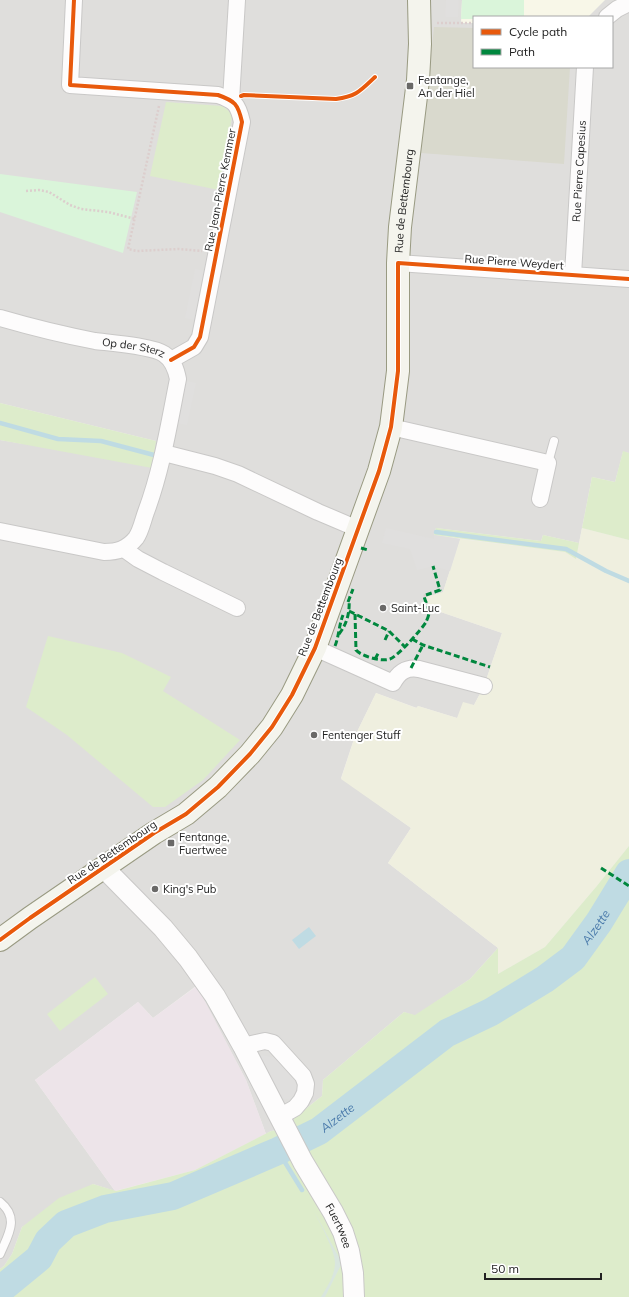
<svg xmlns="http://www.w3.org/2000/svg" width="629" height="1297" viewBox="0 0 629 1297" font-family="Mulish,sans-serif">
<rect width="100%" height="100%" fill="#f0eeeb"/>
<!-- residential -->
<path fill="#dfdedc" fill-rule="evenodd" d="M0 0H629V453L623 452 615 482 592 477 579 543 543 535 541 541 436 528 434 535 460 539 443 592 429 608 502 633 484 686 474 705 457 718 418 706 417 708 376 693 355 736 341 778 411 828 388 863 498 948 470 979 415 1016 404 1012 323 1080 322 1096 294 1118 293 1128 271 1131 266 1134 246 1080 196 986 153 1018 138 1002 35 1080 115 1191 93 1184 22 1227 12 1254 4 1266 0 1269V440L24 444 156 441 0 403ZM474 17H612V67H474Z"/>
<!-- industrial -->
<path fill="#ede4e9" d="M197 986 246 1080 266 1134 195 1170 115 1191 35 1080 138 1002 153 1018Z"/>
<!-- education -->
<path fill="#f8f7e8" d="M462 0H605L588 17H474V23H461Z"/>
<!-- construction -->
<path fill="#d9d9cd" d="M434 27 474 28V67H570L564 164 421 153Z"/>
<!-- farmland -->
<path fill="#efefdf" d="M582 528 629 540V846L596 887 545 947 498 974V948L388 863 411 828 341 779 355 736 376 693 416 708 418 706 457 718 463 702 474 705 484 686 502 633 429 608 426 597 443 592 460 539 565 552 576 559Z"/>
<!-- grass -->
<path fill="#ddeccb" d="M166 102 222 106C227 109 230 111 232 117L219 190 150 176Z
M0 403 156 441 152 468 0 440Z
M623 451 629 453V540L582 528 592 477 615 482Z
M436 528 541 541 543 535 579 543 576 559 565 552 434 535Z
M48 636 122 653 171 677 163 691 240 740 203 780 165 807H153L67 735 26 707Z
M629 846V1297H0V1269L4 1266 12 1254 22 1227 59 1198 93 1184 116 1191 195 1170 271 1131 293 1128 294 1118 322 1096 323 1080 404 1012 415 1015 470 979 498 948V974L545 947 596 887Z
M95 977 108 994 60 1031 47 1014Z"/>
<!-- wetland -->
<path fill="#d9e6de" d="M314 1211 342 1263 325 1297H321C327 1287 335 1275 335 1263 335 1250 320 1224 314 1211Z"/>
<!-- park -->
<path fill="#daf5da" d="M462 0H524V17H474V19H461Z
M0 174 137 192 123 253 0 212Z"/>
<!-- parking -->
<path fill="#e0dfde" d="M446 0H459L458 17H445Z
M195 269 205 271 195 320 185 318Z
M186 381 196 383 187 425 177 423Z
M386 528 434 539V535L460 539 450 571 433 566 417 570 410 549 382 543Z
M259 1055 279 1058 297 1079 299 1087 294 1098 291 1100 281 1098Z"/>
<!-- water -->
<path fill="#bfdbe3" d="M309 927 316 936 299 949 292 940Z"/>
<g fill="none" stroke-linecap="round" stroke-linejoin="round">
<!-- stream -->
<path stroke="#bfdbe3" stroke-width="4.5" d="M0 423 58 439 101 441 154 455
M436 532 566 549 606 571 629 581
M278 1151 302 1190"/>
<!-- river -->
<path stroke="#bfdbe3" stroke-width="28" id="s1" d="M0 1290 39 1258 48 1241 66 1224 105 1209 173 1196 278 1151 319 1131 447 1033 491 1012 545 979 573 958 599 922 629 873"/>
<defs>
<path id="service" d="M548 463 554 441
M0 1202C20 1218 8 1235 0 1254"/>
<g id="minor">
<path d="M74 0 70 85 218 95C235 101 238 104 242 122L200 337 194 347 171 360"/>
<path d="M607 17 617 9 629 3"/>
<path d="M231 100 237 0"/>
<path d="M398 263 629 279"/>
<path id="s2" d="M573 275 585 67"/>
<path id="s3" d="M0 318C31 327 63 335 95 341 111 343 152 346 164 354 173 360 176 369 178 379 169 424 162 469 146 512 143 520 141 531 136 538 127 549 118 552 104 552L0 531"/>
<path d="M391 427 548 463 540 499"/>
<path d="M164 453 215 466 238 474 318 512 358 529"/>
<path d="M124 549 138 559 163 572 237 608"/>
<path d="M315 648 393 683C399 672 406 667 419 669L484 686"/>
<path d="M243 1046 265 1041 273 1043 303 1076 306 1084 305 1093 301 1101 295 1108 279 1117"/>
</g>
<g id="tertiary">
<path id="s4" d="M104 868 163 928 188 958 215 996 243 1046 303 1162 333 1212 343 1232 349 1251 353 1273 354 1297"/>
</g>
<g id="secondary">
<path id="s5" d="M0 940 30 918 154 833 186 814 218 787 250 754 272 727 292 695 315 648 379 471 391 427 398 371V263L400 227 418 80 420 44 419 0"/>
</g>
</defs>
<!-- service casing -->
<use href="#service" stroke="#c9c8c7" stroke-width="10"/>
<!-- minor casing -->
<use href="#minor" stroke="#c9c8c7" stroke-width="18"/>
<!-- tertiary casing -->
<use href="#tertiary" stroke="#c9c8c7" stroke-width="22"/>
<!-- secondary casing -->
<use href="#secondary" stroke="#999a82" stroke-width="24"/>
<!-- path -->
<path stroke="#dccecd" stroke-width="2.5" stroke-dasharray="2 2" stroke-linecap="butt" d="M437 23H474
M159 106 128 249 137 251 179 249 202 251
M26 191 39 190 49 192 70 205 81 209 108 212 135 219
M424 596 426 595"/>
<!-- service -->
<use href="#service" stroke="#fdfcfc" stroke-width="8"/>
<!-- minor -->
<use href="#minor" stroke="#fdfcfc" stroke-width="16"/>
<!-- tertiary -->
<use href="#tertiary" stroke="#fdfcfc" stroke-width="20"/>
<!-- secondary -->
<use href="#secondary" stroke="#f4f4ed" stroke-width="22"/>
<!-- quiet -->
<path stroke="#00873e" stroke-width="3" stroke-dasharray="6 3" stroke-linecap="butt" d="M361 548 368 550
M426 595 440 590 433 566
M348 602 353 589
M349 611 389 631 405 647
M355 614 356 650C361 656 381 662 390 659 397 657 422 629 426 622 427 620 429 615 429 613 429 608 425 601 424 596
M339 634C347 624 350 612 349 599
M412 639 423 645 490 667
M385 640 389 631
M335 646C339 636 339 625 343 615
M375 659 379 652
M411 668 423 645
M601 868 629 886"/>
<defs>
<path id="cycleway" d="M74 0 70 85 218 95C235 101 238 104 242 122L200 337 194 347 171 360
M241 96 244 95 336 99C357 96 360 91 375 77
M0 940 30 918 154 833 186 814 218 787 250 754 272 727 292 695 315 648 379 471 391 427 398 371V263L629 279"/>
</defs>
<!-- cycleway casing -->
<use href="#cycleway" stroke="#fff" stroke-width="6"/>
<!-- cycleway -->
<use href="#cycleway" stroke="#e8590c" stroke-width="4"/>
</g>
<!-- markers -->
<g fill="#6a6968" stroke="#fff" stroke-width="1.5">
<rect x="406" y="82" width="8" height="8" rx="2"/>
<circle cx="383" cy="608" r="4"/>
<circle cx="314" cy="735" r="4"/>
<rect x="167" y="839" width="8" height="8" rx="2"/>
<circle cx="155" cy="889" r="4"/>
</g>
<g text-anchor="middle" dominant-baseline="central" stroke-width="4" stroke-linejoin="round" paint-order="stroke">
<!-- poi labels -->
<g font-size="11" fill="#222" stroke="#fff" text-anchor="start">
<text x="418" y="80">Fentange,<tspan x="418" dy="13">An der Hiel</tspan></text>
<text x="391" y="608">Saint-Luc</text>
<text x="322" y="735">Fentenger Stuff</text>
<text x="179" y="837">Fentange,<tspan x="179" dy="13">Fuertwee</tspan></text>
<text x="163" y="889">King's Pub</text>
</g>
<!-- street labels -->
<g font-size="11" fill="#222" stroke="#fff">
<text stroke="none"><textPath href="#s2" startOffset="104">Rue Pierre Capesius</textPath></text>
<text transform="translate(220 190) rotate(-79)">Rue Jean-Pierre Kemmer</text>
<text stroke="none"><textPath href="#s5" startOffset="898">Rue de Bettembourg</textPath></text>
<text transform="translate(514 262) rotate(4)">Rue Pierre Weydert</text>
<text stroke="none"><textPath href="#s3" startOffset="137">Op der Sterz</textPath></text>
<text transform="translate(320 607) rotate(-69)">Rue de Bettembourg</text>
<text transform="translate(112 852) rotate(-34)">Rue de Bettembourg</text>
<text stroke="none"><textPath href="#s4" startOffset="431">Fuertwee</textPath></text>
</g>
<!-- water labels -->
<g font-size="12" font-style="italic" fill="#4a7aab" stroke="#fff">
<text stroke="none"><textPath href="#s1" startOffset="712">Alzette</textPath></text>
<text stroke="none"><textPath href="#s1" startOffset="388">Alzette</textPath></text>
</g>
</g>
<!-- legend -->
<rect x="473" y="16" width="140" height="52" fill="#ffffff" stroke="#a7a7a7"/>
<rect x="481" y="29" width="20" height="6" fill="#e8590c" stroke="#a7a7a7"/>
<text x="509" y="36" font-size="12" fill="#222222">Cycle path</text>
<rect x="481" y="49" width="20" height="6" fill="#00873e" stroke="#a7a7a7"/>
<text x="509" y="56" font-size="12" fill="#222222">Path</text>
<!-- scale -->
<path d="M485 1273v6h116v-6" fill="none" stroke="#222222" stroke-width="2"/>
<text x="491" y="1273" font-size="12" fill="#222222" stroke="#ffffff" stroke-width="3" paint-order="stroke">50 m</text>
</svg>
